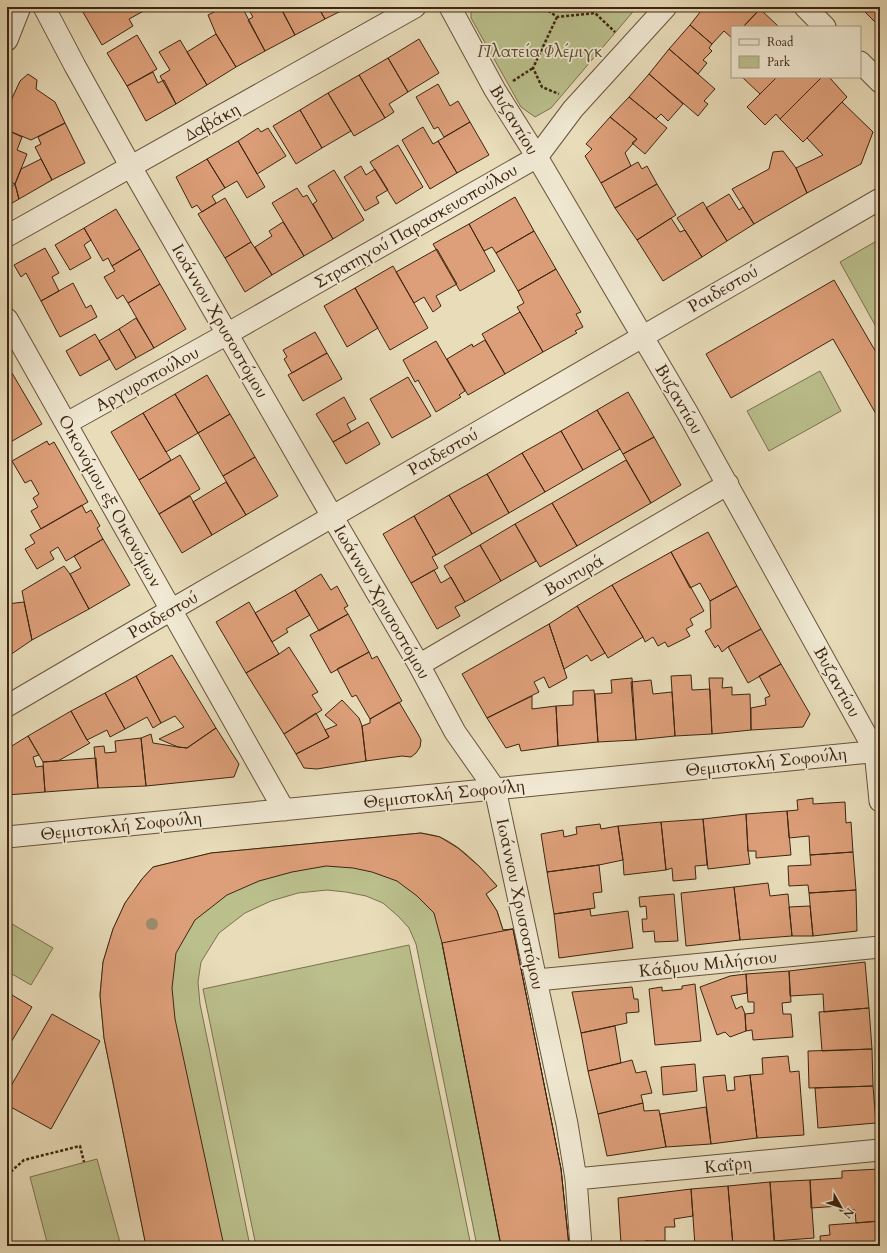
<svg xmlns="http://www.w3.org/2000/svg" width="887" height="1253" viewBox="0 0 887 1253" font-family="Cardo,serif">
<rect width="100%" height="100%" fill="#e8dcb9"/>
<filter id="stains"><feTurbulence type="fractalNoise" baseFrequency=".005" numOctaves="4"/><feColorMatrix values="0 0 0 0 .2 0 0 0 0 .09 0 0 0 0 .02 0 0 0 .5 -.17"/></filter>
<radialGradient id="worn" r=".72"><stop offset=".6" stop-color="#630" stop-opacity="0"/><stop offset="1" stop-color="#630" stop-opacity=".3"/></radialGradient>
<!-- green -->
<path fill="#babf8c" stroke="#7c724e" d="M471 7H637L551 108 535 117 521 107 471 18Z
M880 239V334L840 262Z
M820 371 841 411 769 451 747 411Z
M421 833C427 834 434 835 440 837 463 847 481 868 497 886L486 894 497 911 503 930 513 929 561 1169 569 1246H477L416 944 409 928 399 917 383 903 366 896 346 892 327 890 298 893 271 901 245 913 219 933 201 962 198 982 200 1004 250 1246H146L104 1038 100 995 103 962 113 929 125 903 142 879 153 867 211 853Z
M7 921 53 948 31 985 12 974 7 981Z
M409 945 471 1246H256L203 989Z
M97 1159 121 1246H48L30 1177Z"/>
<!-- building -->
<path fill="#dd9f79" stroke="#3d2511" d="M80 7H151L129 19 133 26 102 45Z
M224 7H242L265 51 236 67 216 34 208 15Z
M247 7H280L295 35 265 51 248 20 253 17Z
M286 7H318L325 19 295 35 282 10 286 8Z
M318 7H349L325 19Z
M704 7H757L760 9 743 27H732V38L724 31 712 44 690 25Z
M860 7H880V27Z
M760 9 779 27H743Z
M690 25 712 44 709 48 712 51 703 60 707 63 698 74 669 49Z
M216 34 236 67 207 85 187 52Z
M137 35 157 69 127 86 107 53Z
M419 39 439 73 408 92 388 58Z
M180 40 207 85 176 104 160 76 170 70 159 52Z
M669 49 715 89 704 101 708 104 698 116 649 74Z
M388 58 408 92 389 104 394 112 385 118 359 75Z
M153 72 158 83 164 80 176 104 146 121 127 86Z
M28 74 37 80 36 89 55 102 65 123 31 140 7 130V127L10 121 7 119V109L20 81Z
M649 74 683 104 668 121 661 114 656 119 629 97Z
M359 75 385 118 354 136 328 93Z
M742 77H777L760 94Z
M777 77H822L780 119 776 114 765 125 747 107Z
M822 77H829L847 97 803 142 780 119Z
M438 84 450 106 458 101 470 122 444 137 438 127 434 129 416 97Z
M328 93 351 131 322 148 300 110Z
M629 97 667 128 645 154 632 143 637 139 610 117Z
M842 102 873 132 861 164 807 193 796 168 823 155 807 138Z
M300 110 322 148 296 164 273 126Z
M610 117 637 139 625 153 631 166 601 183 585 156 592 149 586 144Z
M470 122 489 155 457 173 438 141Z
M65 123 85 163 52 180 35 147 41 144 38 137Z
M423 127 433 144 438 141 457 173 430 189 402 140Z
M258 128 261 132 268 128 286 156 257 174 238 141Z
M7 130 22 137 17 150 27 154 15 184 7 180Z
M238 141 265 187 247 198 237 181 225 188 207 159Z
M398 145 423 187 396 204 370 162Z
M783 151 796 168 807 193 754 224 732 189 769 169 773 152Z
M41 159 52 180 19 199 15 184 21 169Z
M207 159 225 188 212 196 216 203 202 212 197 205 192 208 176 177Z
M638 162 642 169 647 166 657 184 615 208 601 183Z
M361 166 366 175 375 169 388 190 376 197 379 203 365 211 344 177Z
M334 170 364 220 333 239 313 204 317 201 308 186Z
M15 184 19 199 7 206V190Z
M657 184 676 215 637 240 615 208Z
M297 188 303 197 307 195 333 239 304 256 272 203Z
M729 194 739 210 743 207 754 224 727 241 706 208Z
M515 197 534 231 496 253 492 247 484 251 469 224Z
M225 198 251 242 225 258 198 214Z
M703 202 727 241 702 257 677 218Z
M116 209 140 249 112 266 108 258 103 261 84 228Z
M671 218 680 232 685 230 702 257 663 281 637 240Z
M283 222 304 256 272 275 255 247 272 236 269 231Z
M469 224 495 271 460 291 433 244Z
M84 228 91 240 84 245 91 258 70 270 55 245Z
M534 231 556 269 518 291 496 253Z
M251 242 272 275 245 292 225 258Z
M45 248 59 273 52 277 59 291 41 301 26 273 21 277 14 265Z
M140 249 160 284 128 303 123 295 117 299 104 277 115 271 112 266Z
M437 249 457 284 436 296 441 306 433 312 424 297 414 303 396 272Z
M393 266 428 328 390 350 355 288Z
M556 269 581 312 576 314 583 327 575 331 577 333 543 352 517 307 524 303 518 291Z
M834 280 880 359V421L833 339 731 398 706 354Z
M73 283 86 308 91 305 97 317 60 337 41 301Z
M160 284 186 329 154 348 128 303Z
M355 288 378 328 347 347 324 306Z
M520 312 543 352 505 374 482 334Z
M136 318 154 348 136 358 119 329Z
M119 329 136 358 116 370 99 341Z
M315 332 327 353 292 373 284 359 287 357 283 350Z
M95 334 110 359 80 376 66 351Z
M485 340 505 374 468 395 447 359 472 344 473 347Z
M436 341 465 391 459 395 461 397 436 412 418 380 415 382 403 360Z
M327 353 342 379 303 401 288 375Z
M12 373 42 424 7 444V376Z
M207 375 230 414 198 433 175 394Z
M408 377 431 416 392 438 370 399Z
M628 392 654 437 623 454 597 410Z
M175 394 198 433 166 452 143 413Z
M344 397 356 419 347 424 351 432 333 442 316 414Z
M597 410 620 449 583 470 561 431Z
M143 413 171 460 139 480 111 432Z
M230 414 255 457 223 476 198 433Z
M368 422 380 444 346 464 333 442Z
M561 431 583 470 545 492 522 453Z
M654 437 681 485 651 503 623 454Z
M47 441 49 445 54 442 88 502 41 529 31 511 38 507 33 498 39 494 31 480 25 483 12 461Z
M522 453 545 492 509 513 487 474Z
M180 455 200 489 159 514 139 480Z
M255 457 278 496 246 515 223 476Z
M626 460 651 503 577 546 552 503Z
M487 474 509 513 472 534 449 495Z
M226 482 246 515 212 535 193 502Z
M449 495 472 534 436 555 414 516Z
M190 496 212 535 182 553 159 514Z
M552 503 577 546 540 567 515 524Z
M82 505 86 513 91 510 100 526 97 528 103 539 66 561 58 547 50 552 54 559 37 569 25 549 35 543 30 535Z
M414 516 436 555 432 557 438 568 411 583 383 534Z
M515 524 536 561 501 581 480 545Z
M708 532 737 586 710 601 700 583 690 588 671 552Z
M103 539 130 585 89 609 70 574 81 568 74 556Z
M480 545 501 581 465 602 444 566Z
M671 552 704 611 690 619 693 625 686 629 690 636 668 647 665 642 658 646 653 637 645 642 643 637 612 585Z
M64 566 70 574 89 609 32 640 22 591Z
M434 570 441 583 451 577 465 602 455 607 460 616 437 629 411 583Z
M321 574 331 590 337 586 348 606 344 608 348 614 319 631 295 590Z
M612 585 643 637 608 658 577 606Z
M737 586 761 629 728 647 722 652 718 645 715 648 705 631 711 628 710 601Z
M295 590 310 615 286 629 288 632 272 642 255 613Z
M24 602 32 640 7 657V604Z
M249 602 279 654 246 673 216 622Z
M577 606 605 653 591 661 587 655 564 669 549 624Z
M348 614 369 652 331 673 310 635Z
M549 624 567 678 549 688 544 677 534 682 539 692 487 718 462 674Z
M761 629 781 664 748 683 728 647Z
M289 647 318 692 312 695 322 710 284 734 246 673 279 654Z
M369 652 372 659 377 656 402 701 370 719 356 695 352 697 337 669Z
M172 655 216 728 187 748 178 747 159 739 184 727 175 716 161 723 136 676Z
M781 664 810 714 803 727 751 730V708L766 705 765 698 770 696 759 676Z
M691 675 692 690 710 689 712 734 675 736 671 676Z
M136 676 161 723 153 728 147 717 125 729 105 693Z
M632 678 636 740 598 742 595 694 612 693 611 680Z
M709 678H723L722 688 732 687V695L750 694 751 730 712 734Z
M651 680 653 694 672 692 675 736 636 740 631 682Z
M594 690 598 742 558 746 556 706 573 705V691Z
M105 693 125 729 110 737 107 730 87 740 71 711Z
M532 696V709L556 706 558 746 521 751 519 744 506 748 487 718Z
M342 700 359 718 362 726 366 761 317 769 304 768 296 754 329 737 325 730 337 725 325 715Z
M399 702 418 734 421 740 420 747 416 753 411 757 402 756 366 761 362 726 370 723V719Z
M71 711 87 740 90 743 58 761 43 762 28 736Z
M316 713 329 737 296 754 284 734Z
M216 728 239 764 234 777 146 786 141 738 151 734 153 743 178 747 187 748Z
M28 736 39 755 33 757 36 767 43 766 45 792 7 795V749Z
M141 738 146 786 98 788 94 747 104 746 105 753 116 752 115 741Z
M96 758 98 788 45 792 43 762Z
M813 798V804L845 802 846 823 851 822 853 852 810 855 809 836 789 838 787 811 798 810 797 800Z
M787 811 791 855 756 858V851H748L746 814Z
M746 814 748 851 750 864 708 869 703 819Z
M703 819 707 865 695 866 696 879 673 881 672 868 666 870 661 822Z
M661 822 666 870 624 875 623 860 618 826Z
M600 824 601 829 618 826 623 860 599 865 547 872 541 834 563 830 564 837 577 834 576 827Z
M421 833 440 837 458 848 480 867 497 886 486 894 497 911 503 930 513 929 561 1169 569 1246H501L442 943 434 913 417 896 397 881 372 872 353 868 326 866 292 872 259 881 227 895 195 920 176 953 172 988 175 1019 224 1246H146L104 1038 100 995 103 962 113 929 125 903 142 879 153 867 211 853Z
M853 852 856 890 809 893 808 885 789 886 788 866 811 865 810 855Z
M599 865 602 892 593 893 595 908 554 914 547 872Z
M768 883 770 896 788 894 792 936 740 940 734 887Z
M734 887 740 940 686 946 681 893Z
M856 890 857 931 813 936 809 893Z
M674 894 678 941 655 942 654 931 643 932 642 919H647L646 906 640 907 639 897Z
M810 906 813 936H792L789 907Z
M590 909 591 916 628 911 633 948 559 958 554 914Z
M513 929 561 1169 569 1246H501L442 943Z
M865 962 869 1008 824 1012 823 994 790 996 789 971Z
M789 971 791 1002 782 1003 783 1014H791L793 1037 753 1040 752 1030 746 1031 745 1014 754 1013V1002H748L746 974Z
M746 974 747 993 731 996 736 1009 742 1006 745 1014 746 1031 730 1037 725 1032 717 1035 700 987 730 976Z
M695 984 701 1041 655 1045 649 989 662 987V991L682 989V986Z
M632 987 634 999H638L639 1012 626 1013 627 1023 581 1033 572 992Z
M7 992 32 1007 7 1049Z
M869 1008 872 1049 822 1051 819 1012Z
M52 1014 100 1041 51 1129 7 1105V1093Z
M615 1026 621 1063 588 1071 581 1033Z
M872 1049 873 1086 809 1088 808 1051Z
M788 1056 790 1072 799 1071 804 1135 757 1138 750 1075 763 1074 762 1058Z
M632 1060 636 1073 646 1071 652 1093 641 1095 643 1103 598 1114 588 1071Z
M695 1064 697 1091 663 1095 661 1067Z
M725 1075 727 1091 735 1090 734 1077 750 1075 757 1138 711 1144 703 1077Z
M873 1086 876 1123 818 1128 815 1088Z
M643 1103 644 1111 659 1110 666 1147 607 1156 598 1114Z
M706 1107 711 1144 666 1147 660 1114Z
M879 1169 880 1221 856 1223 855 1210 840 1211V1206L811 1208 810 1180 842 1178V1171Z
M810 1180 814 1238 774 1241 770 1182Z
M770 1182 775 1246H733L728 1186Z
M728 1186 733 1246H695L691 1189Z
M691 1189 693 1216 674 1219 675 1227H665V1241H648L621 1244 618 1198Z
M880 1221V1246H821L820 1236 830 1235 829 1225Z
M648 1241 649 1246H621V1244Z"/>
<g fill="none" stroke-linecap="round" stroke-linejoin="round">
<defs>
<path id="minor" d="M44 7 75 66 131 167 332 516 419 665 455 732 495 789 567 1124 576 1179 581 1246
M450 7 495 90 537 157 687 412 875 751 880 801
M805 7 825 27
M7 40 20 7
M860 62 880 82
M7 236 415 7
M7 319 284 810
M67 423 227 334 537 157 573 109 666 7
M419 665 728 484
M7 706 171 610 880 199
M7 837 880 751
M537 980 880 947
M576 1179 880 1150"/>
</defs>
<!-- minor casing -->
<use href="#minor" stroke="#68533b" stroke-width="23"/>
<!-- path -->
<path stroke="#3d2511" stroke-width="2.5" stroke-dasharray="3 2" stroke-linecap="butt" d="M545 7 546 9 557 17 595 13 615 32
M557 17 533 68 542 87 559 94
M513 81 533 68
M7 1175 24 1160 80 1146 84 1162"/>
<!-- minor -->
<use href="#minor" stroke="#f0e8d2" stroke-width="21"/>
</g>
<!-- trees -->
<circle fill="#9b8d6e" cx="152" cy="924" r="6"/>
<g text-anchor="middle" dominant-baseline="central" stroke-width="3.5" stroke-linejoin="round" paint-order="stroke">
<!-- park labels -->
<g font-size="17" font-style="italic" fill="#5c4c30" stroke="#f0e8d2">
<text x="540" y="51">Πλατεία Φλέμιγκ</text>
</g>
<!-- street labels -->
<g font-size="17" fill="#3d2511" stroke="#f0e8d2">
<text transform="translate(514 120) rotate(59)">Βυζαντίου</text>
<text transform="translate(212 122) rotate(-29)">Δαβάκη</text>
<text transform="translate(416 226) rotate(-30)">Στρατηγού Παρασκευοπούλου</text>
<text transform="translate(723 289) rotate(-30)">Ραιδεστού</text>
<text transform="translate(220 321) rotate(60)">Ιωάννου Χρυσοστόμου</text>
<text transform="translate(147 379) rotate(-29)">Αργυροπούλου</text>
<text transform="translate(679 399) rotate(60)">Βυζαντίου</text>
<text transform="translate(443 452) rotate(-30)">Ραιδεστού</text>
<text transform="translate(110 501) rotate(61)">Οικονόμου εξ Οικονόμων</text>
<text transform="translate(574 575) rotate(-30)">Βουτυρά</text>
<text transform="translate(382 602) rotate(60)">Ιωάννου Χρυσοστόμου</text>
<text transform="translate(163 615) rotate(-30)">Ραιδεστού</text>
<text transform="translate(837 682) rotate(61)">Βυζαντίου</text>
<text transform="translate(766 762) rotate(-6)">Θεμιστοκλή Σοφούλη</text>
<text transform="translate(444 794) rotate(-6)">Θεμιστοκλή Σοφούλη</text>
<text transform="translate(121 826) rotate(-6)">Θεμιστοκλή Σοφούλη</text>
<text transform="translate(520 904) rotate(78)">Ιωάννου Χρυσοστόμου</text>
<text transform="translate(708 964) rotate(-6)">Κάδμου Μιλήσιου</text>
<text transform="translate(728 1165) rotate(-6)">Καΐρη</text>
</g>
</g>
<!-- margin -->
<rect width="887" height="1253" fill="none" stroke="#e8dcb9" stroke-width="24"/>
<rect x="8" y="8" width="871" height="1237" fill="none" stroke="#3d2511" stroke-width="2"/>
<rect x="12" y="12" width="863" height="1229" fill="none" stroke="#3d2511"/>
<!-- legend -->
<rect x="731" y="26" width="130" height="52" fill="#f0e8d2" stroke="#a89a85"/>
<rect x="739" y="39" width="20" height="6" fill="#f0e8d2" stroke="#a89a85"/>
<text x="767" y="46" font-size="12" fill="#3d2511">Road</text>
<rect x="739" y="56" width="20" height="12" fill="#babf8c" stroke="#a89a85"/>
<text x="767" y="66" font-size="12" fill="#3d2511">Park</text>
<!-- north arrow -->
<g transform="translate(841 1207) rotate(129)" stroke="#f0e8d2" stroke-width="3" paint-order="stroke">
<path d="M0-3L7 15L0 10L-7 15Z" fill="#3d2511"/>
<text y="-6" font-size="11" font-weight="bold" text-anchor="middle" fill="#3d2511">N</text>
</g>
<rect width="100%" height="100%" filter="url(#stains)"/>
<rect width="100%" height="100%" fill="url(#worn)"/>
</svg>
